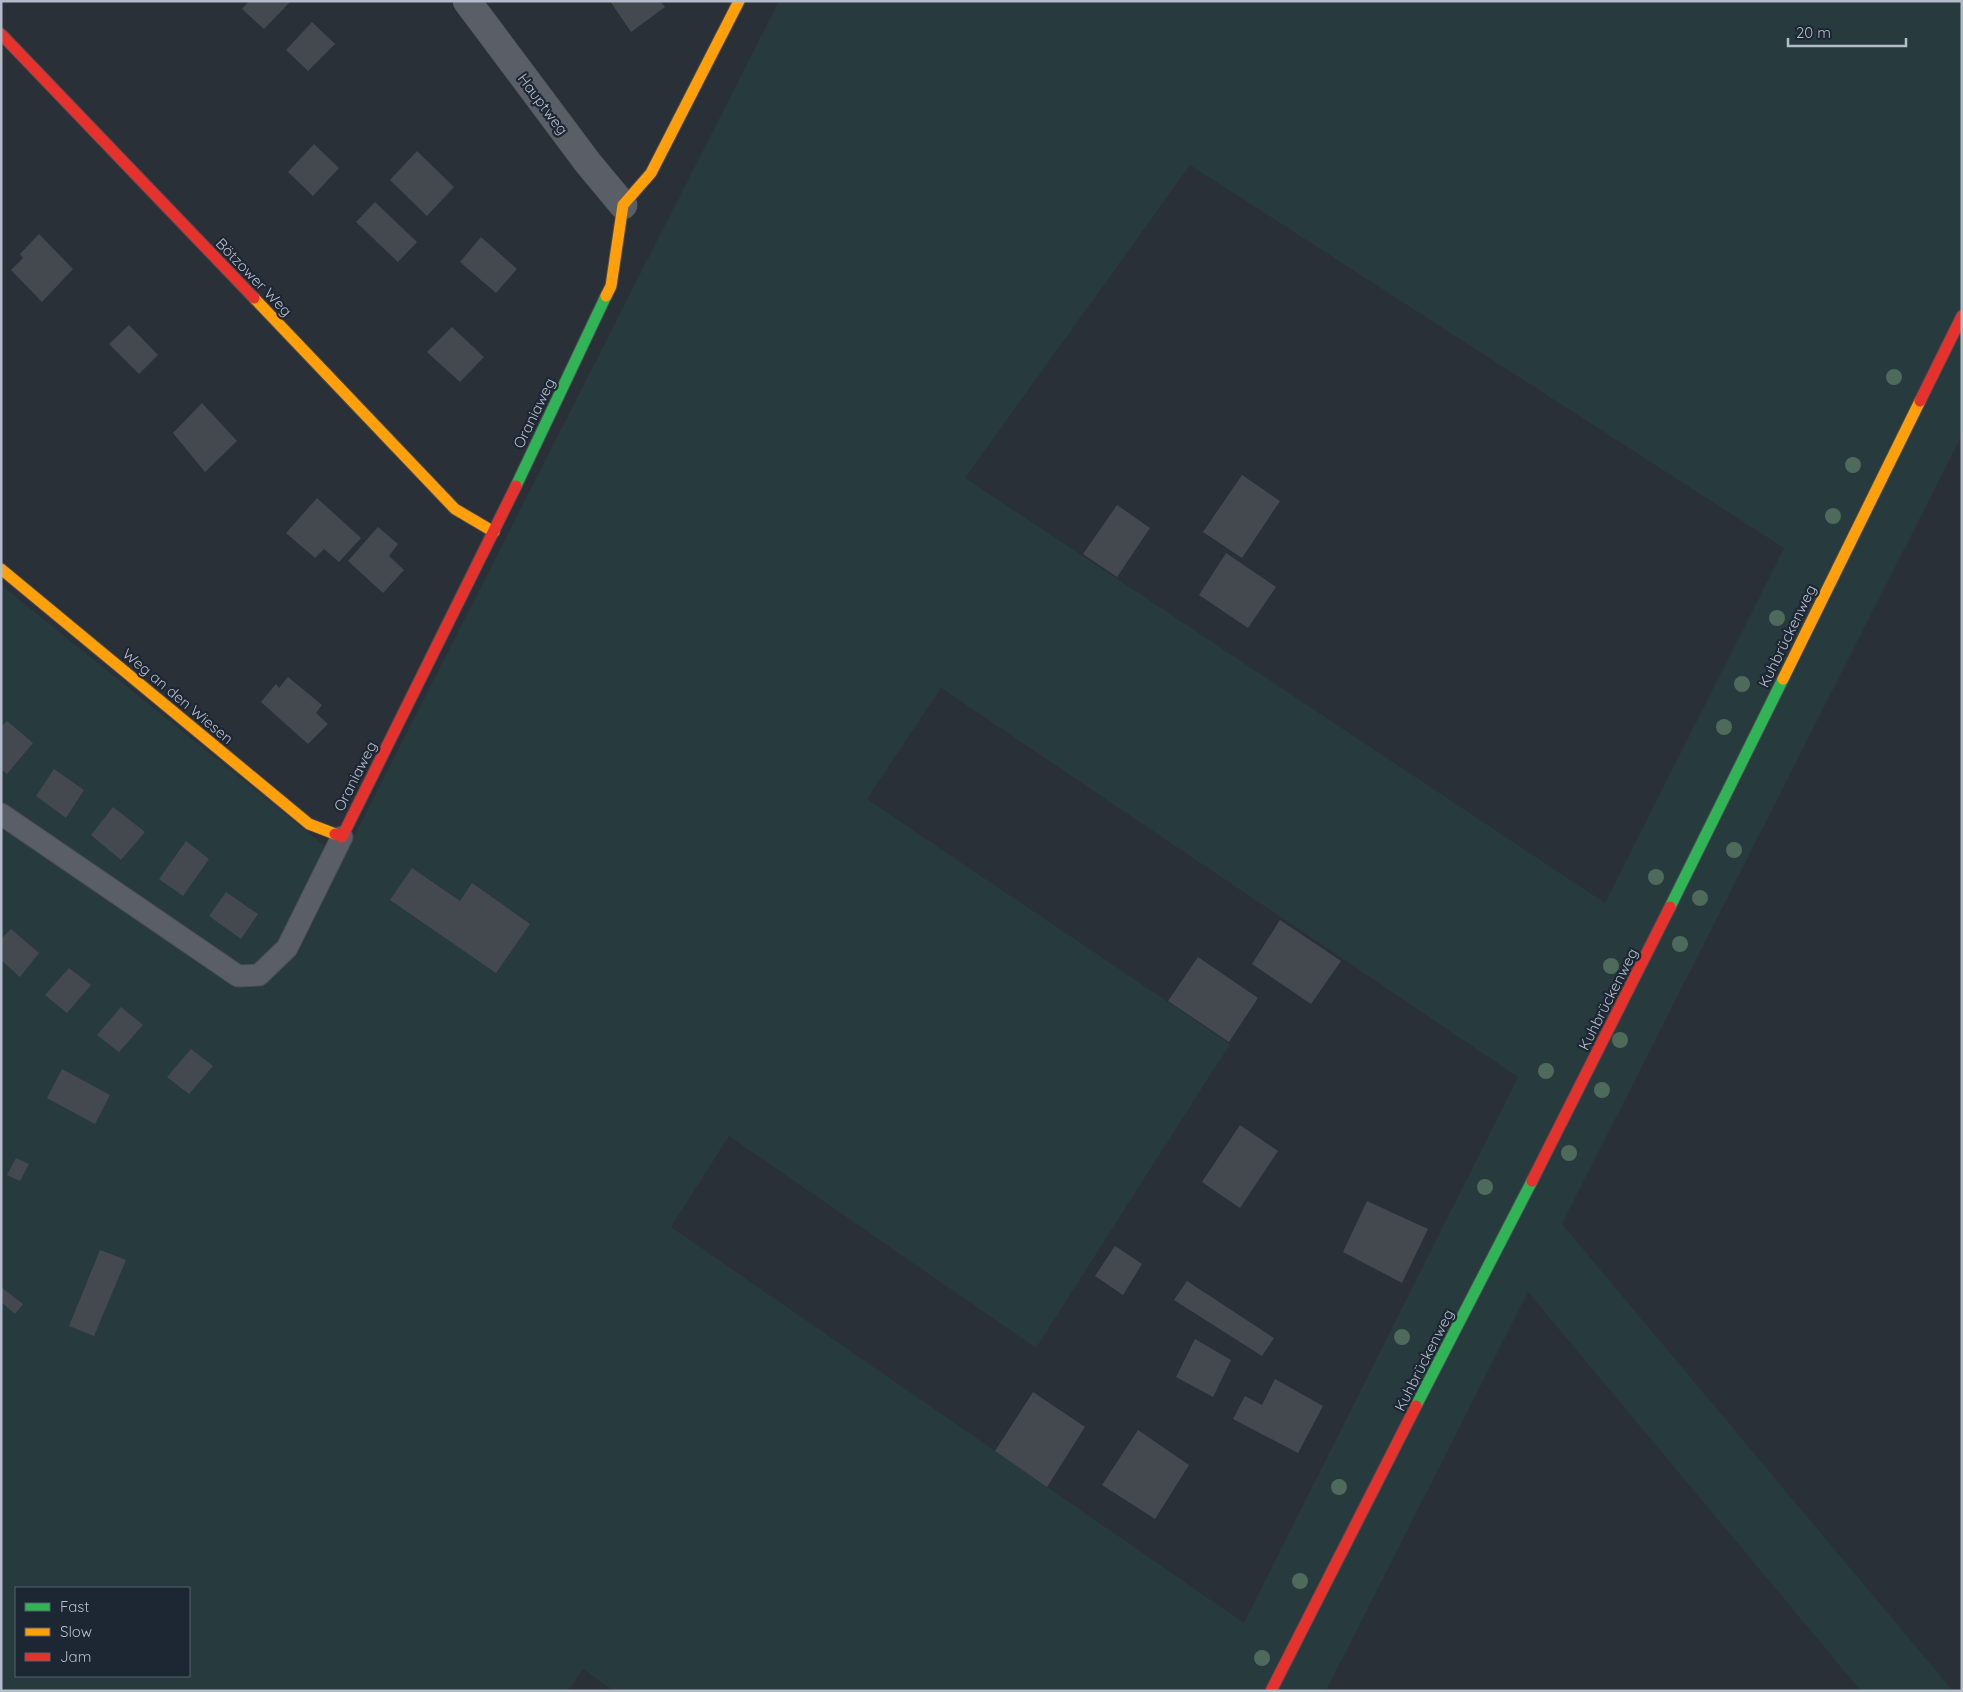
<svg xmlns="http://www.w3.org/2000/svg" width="1963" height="1692" viewBox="0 0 1963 1692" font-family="Quicksand,sans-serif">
<rect width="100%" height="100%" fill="#2a3038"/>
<!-- green -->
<path fill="#273a3e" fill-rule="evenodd" d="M779 1H1962V435L1562 1224 1953 1691H1861L1528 1292 1326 1691H614L583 1669 568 1691H1V585L342 860ZM1190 165 1784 548 1605 903 965 478ZM941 688 1518 1077 1244 1623 671 1227 729 1136 1036 1348 1230 1044 867 799ZM16 1588H189V1676H16Z"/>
<!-- building -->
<path fill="#444950" d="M249 1H291L264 29 242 9Z
M610 1H660L665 7 631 32Z
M312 22 335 44 308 71 286 50Z
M314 144 339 168 313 196 288 172Z
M417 151 454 187 427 216 390 180Z
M375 202 417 242 398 262 356 222Z
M39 234 73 269 42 302 11 270 23 258 20 254Z
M481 237 517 269 496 293 460 262Z
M129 325 158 355 139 374 109 344Z
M452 327 484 357 460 382 427 352Z
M202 403 237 441 205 472 173 433Z
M1242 475 1280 501 1242 558 1203 532Z
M317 498 361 538 339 562 324 549 315 558 286 533Z
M1117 505 1150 528 1117 577 1083 554Z
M378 527 398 544 389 556 404 570 383 593 348 561Z
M1226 553 1276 587 1248 628 1199 595Z
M288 677 322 705 316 713 328 724 308 744 261 702 276 684 279 688Z
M7 721 33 743 7 774 1 769V727Z
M54 769 84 790 66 818 36 796Z
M113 807 145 832 121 860 91 835Z
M186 841 209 859 183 896 159 879Z
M412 868 460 901 472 883 530 924 496 973 390 900Z
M226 892 258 914 241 939 209 916Z
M1280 920 1341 961 1311 1004 1252 964Z
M11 929 39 953 20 977 1 960V939Z
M1198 957 1258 998 1229 1042 1168 1001Z
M69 968 91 985 67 1013 45 995Z
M121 1007 143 1025 119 1052 97 1035Z
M191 1049 213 1066 189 1094 167 1077Z
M62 1069 110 1095 95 1124 47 1098Z
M1240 1125 1278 1151 1240 1208 1202 1182Z
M16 1158 29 1164 20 1181 7 1175Z
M1367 1201 1428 1229 1402 1283 1343 1252Z
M1115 1246 1142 1264 1123 1295 1095 1276Z
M100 1250 126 1260 94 1336 69 1326Z
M1187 1281 1274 1338 1262 1356 1174 1300Z
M1 1287 23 1304 15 1314 1 1302Z
M1195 1339 1231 1360 1213 1397 1176 1377Z
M1275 1379 1323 1406 1298 1453 1233 1419 1245 1396 1262 1405Z
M1033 1392 1085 1427 1047 1487 995 1451Z
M1138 1430 1189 1465 1155 1519 1102 1485Z"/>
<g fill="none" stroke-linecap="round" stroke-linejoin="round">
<defs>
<path id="lane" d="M1 814 238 976 259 975 287 948 342 837"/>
<path id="street" d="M467 1 588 163 623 205"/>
<path id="fast" d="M516 486 606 296
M1670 907 1783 679
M1416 1406 1532 1181"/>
<path id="slow" d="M606 296 611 286 623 205 651 173 739 1
M254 298 455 509 494 532
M1 569 309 824 335 834
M1783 679 1920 401"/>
<path id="jam" d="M1 34 254 298
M1920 401 1962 316
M335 834 342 837 516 486
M1532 1181 1670 907
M1271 1691 1416 1406"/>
</defs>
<!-- lane casing -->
<use href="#lane" stroke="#484c53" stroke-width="23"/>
<!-- street casing -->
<use href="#street" stroke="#484c53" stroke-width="29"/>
<!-- fast casing -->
<use href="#fast" stroke="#484c53" stroke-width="13"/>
<!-- slow casing -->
<use href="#slow" stroke="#484c53" stroke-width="13"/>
<!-- jam casing -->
<use href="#jam" stroke="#484c53" stroke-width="13"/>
<!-- lane -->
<use href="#lane" stroke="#5a5e66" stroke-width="21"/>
<!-- street -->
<use href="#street" stroke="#5a5e66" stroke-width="28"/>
<!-- fast -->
<use href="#fast" stroke="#30b455" stroke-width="11"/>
<!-- slow -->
<use href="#slow" stroke="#ff9f0a" stroke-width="11"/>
<!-- jam -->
<use href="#jam" stroke="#e5322d" stroke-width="11"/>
</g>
<!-- trees -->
<g fill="#4e6a5a">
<circle cx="1894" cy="377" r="8"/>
<circle cx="1853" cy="465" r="8"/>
<circle cx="1833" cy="516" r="8"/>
<circle cx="1777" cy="618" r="8"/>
<circle cx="1742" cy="684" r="8"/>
<circle cx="1724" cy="727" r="8"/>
<circle cx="1734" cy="850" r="8"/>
<circle cx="1656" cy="877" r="8"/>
<circle cx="1700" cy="898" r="8"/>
<circle cx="1680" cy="944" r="8"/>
<circle cx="1611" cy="966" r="8"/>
<circle cx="1620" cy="1040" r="8"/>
<circle cx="1546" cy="1071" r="8"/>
<circle cx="1602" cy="1090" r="8"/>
<circle cx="1569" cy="1153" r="8"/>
<circle cx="1485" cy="1187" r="8"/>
<circle cx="1402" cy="1337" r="8"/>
<circle cx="1339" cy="1487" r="8"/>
<circle cx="1300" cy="1581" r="8"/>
<circle cx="1262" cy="1658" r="8"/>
</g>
<g text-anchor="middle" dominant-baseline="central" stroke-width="4.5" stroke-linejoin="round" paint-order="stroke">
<!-- street labels -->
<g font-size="15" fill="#b4bcc9" stroke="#1d2633">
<text transform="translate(543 104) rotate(53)">Hauptweg</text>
<text transform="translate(254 277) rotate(46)">Bötzower Weg</text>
<text transform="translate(534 413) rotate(-64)">Oraniaweg</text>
<text transform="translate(1787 636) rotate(-64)">Kuhbrückenweg</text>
<text transform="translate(178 696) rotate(40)">Weg an den Wiesen</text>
<text transform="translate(355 776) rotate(-63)">Oraniaweg</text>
<text transform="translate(1608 999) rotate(-63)">Kuhbrückenweg</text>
<text transform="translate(1424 1360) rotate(-63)">Kuhbrückenweg</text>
</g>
</g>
<!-- border -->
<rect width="1963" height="1692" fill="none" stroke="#b4bcc9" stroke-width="5"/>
<!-- legend -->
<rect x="15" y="1587" width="175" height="90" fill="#1d2633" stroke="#59626f"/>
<rect x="25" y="1603" width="25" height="8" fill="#30b455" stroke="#59626f"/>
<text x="60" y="1612" font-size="15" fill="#b4bcc9">Fast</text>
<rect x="25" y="1628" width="25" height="8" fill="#ff9f0a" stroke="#59626f"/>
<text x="60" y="1637" font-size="15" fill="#b4bcc9">Slow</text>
<rect x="25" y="1653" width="25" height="8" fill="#e5322d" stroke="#59626f"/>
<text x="60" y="1662" font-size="15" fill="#b4bcc9">Jam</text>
<!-- scale -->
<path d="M1788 38v8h118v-8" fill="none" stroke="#b4bcc9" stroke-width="2.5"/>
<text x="1796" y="38" font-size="15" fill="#b4bcc9" stroke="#1d2633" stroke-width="4" paint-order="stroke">20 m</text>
</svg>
